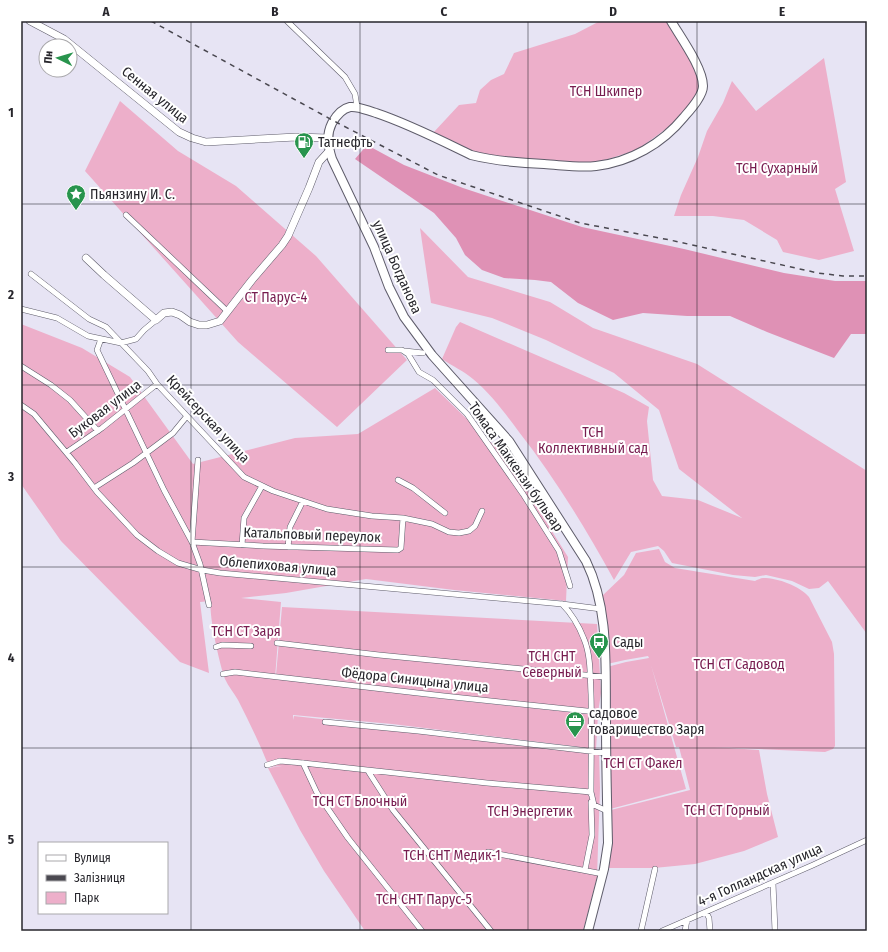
<svg xmlns="http://www.w3.org/2000/svg" width="888" height="952" viewBox="0 0 888 952" font-family="'Fira Sans Condensed',sans-serif">
<rect width="100%" height="100%" fill="#e7e4f4"/>
<!-- green -->
<path fill="#edafca" d="M600 21H668L697 73 699 90 691 104 670 126 637 150 595 163 520 161 473 153 433 133 459 105 476 103 480 90 491 80 504 74 514 53 575 34Z
M824 58 846 182 835 189 854 251 819 260 783 252 777 240 744 220 713 216H674L681 195 698 157 707 131 723 103 732 81 756 111Z
M120 101 178 151 236 186 316 256 407 360 337 427 238 342 85 171Z
M420 228 468 277 550 302 593 328 697 364 867 471V634L828 581 819 588 809 589 792 581 766 575 755 577 733 575 672 563 664 551 658 546 631 552 614 580C586 529 555 478 519 432 505 413 491 394 473 379 464 371 452 366 442 359L456 327 460 322 624 393 649 407 647 421 653 480 662 496 698 500 742 518 679 469 659 410 614 373 546 340 492 318 431 303Z
M21 324 82 348 130 377 193 464 295 438 358 434 435 388 506 457 568 557 566 601 454 590 366 579 286 593 241 598 281 602 275 678 445 699 598 715 596 749 392 724 293 715V720L294 716 599 750 600 788 597 877 583 931H365L324 871 300 830 268 768 282 766 269 767C260 744 249 722 238 700 234 693 228 686 225 679 220 666 208 613 211 601L200 602 209 673 180 662 61 541 21 484Z
M659 549 665 562 675 568 755 581C757 580 761 578 763 578 778 578 800 586 809 597L832 642 834 654 835 746 833 749 825 752 714 747 759 750 767 794 778 837 744 851 695 864 654 868H606L611 810 690 790 679 747H676L651 665 686 789 610 809 607 667 626 662 649 658 648 656 625 660 607 664 601 597 624 575 636 553Z
M282 607 597 624 601 693 598 713 276 675Z"/>
<!-- forest -->
<path fill="#df91b5" d="M367 145 404 165 463 188 582 227 684 249 784 273 835 281H867V334H851L834 358 767 332 730 316H687L643 313 613 320 578 303 551 282 535 280 504 278 482 270 465 255 456 238 434 213 355 159Z"/>
<g fill="none" stroke-linecap="round" stroke-linejoin="round">
<defs>
<path id="street" d="M287 21 345 77 355 94 357 107
M126 215 227 311
M31 274 89 319 106 327 148 371 157 384 244 477 273 491 327 509 372 516 403 518 432 524 449 532 459 533 469 531 475 526 482 511
M21 309 57 318 88 336 121 343 136 339 144 330 156 320
M101 339 97 350 164 490 192 542 200 564 209 605
M388 350H402L408 354 419 372 433 380 467 414 523 494 559 551 570 586
M405 351 423 353
M21 366 51 385 70 400 98 431
M21 405 34 414 75 463 97 492 137 535 158 551 178 563 202 570 220 573 562 604 601 609
M67 452 102 428 157 384
M198 460 192 542 263 546 398 550 401 548 403 518
M398 480 413 488 445 513
M94 488 133 463 173 433 187 416
M242 545 244 518 262 486
M288 547 290 527 303 501
M562 604C572 614 579 626 584 639 591 656 590 676 591 694 592 727 591 761 591 794
M277 643 379 655 605 677
M216 647 222 645 251 646
M223 674 235 672 444 696 606 713
M325 722 418 731 606 753
M303 763 317 793 348 838 422 931
M267 765 280 761 303 763 487 783 591 792 594 805 607 811
M368 771 393 810 491 931
M488 852 603 874
M585 870 592 835 591 802
M773 883 775 931
M706 912 709 918 710 931
M641 931 655 869
M662 931 813 865 867 840
M685 931 687 920"/>
<path id="secondary" d="M30 21 64 39 179 132 192 138 206 142 296 137 328 138
M86 258 104 275 156 320 164 313 172 312 180 315 190 322 199 325H207L220 321 252 280 282 245 288 236 309 188 319 162 329 151"/>
<path id="primary" d="M588 931 604 869 608 843C607 803 606 762 606 722 605 668 610 610 586 561L509 441 432 355 404 317 389 287 374 247 332 159C328 146 326 135 332 123 336 116 341 109 350 107 359 106 368 111 376 113 409 124 440 140 471 155 495 161 519 163 544 164 561 165 579 168 596 166 630 162 662 144 684 117 690 110 703 96 703 86 703 68 681 38 671 21"/>
</defs>
<!-- street casing -->
<use href="#street" stroke="#5e5c6a" stroke-width="6"/>
<!-- secondary casing -->
<use href="#secondary" stroke="#5e5c6a" stroke-width="8"/>
<!-- primary casing -->
<use href="#primary" stroke="#5e5c6a" stroke-width="10"/>
<!-- street -->
<use href="#street" stroke="#fff" stroke-width="5"/>
<!-- secondary -->
<use href="#secondary" stroke="#fff" stroke-width="7"/>
<!-- primary -->
<use href="#primary" stroke="#fff" stroke-width="8"/>
<!-- rail -->
<path stroke="#4a4850" stroke-width="1.5" stroke-dasharray="5 5" stroke-linecap="butt" d="M151 21 334 121 438 175 580 223 670 240 818 273 843 276H867"/>
</g>
<!-- grid -->
<path fill="none" stroke="#27262c" stroke-width="1" stroke-opacity="0.55" d="M191 21V931M360 21V931M528 21V931M697 21V931M21 204H867M21 385H867M21 567H867M21 748H867"/>
<!-- icons -->
<defs>
<symbol id="fuel-pin" viewBox="-11 -11 22 30"><path d="M0 17L-7.5 6A9.5 9.5 0 1 1 7.5 6Z" fill="#28944d" stroke="#fff"/><path d="M-5.5-6h7V0h2V4h1.3V-2.5L3-4.5l.8-.8L6-3V5H2.5V1h-1V6h-7ZM-4.2-4.7v3.2H.2V-4.7Z" fill="#fff"/></symbol>
<symbol id="sight-pin" viewBox="-11 -11 22 30"><path d="M0 17L-7.5 6A9.5 9.5 0 1 1 7.5 6Z" fill="#28944d" stroke="#fff"/><path d="M0-6L1.8-2.2L6-1.7L2.9 1.2L3.7 5.4L0 3.3L-3.7 5.4L-2.9 1.2L-6-1.7L-1.8-2.2Z" fill="#fff"/></symbol>
<symbol id="bus-pin" viewBox="-11 -11 22 30"><path d="M0 17L-7.5 6A9.5 9.5 0 1 1 7.5 6Z" fill="#28944d" stroke="#fff"/><path d="M-5-6H5V4H4V6H2V4H-2V6H-4V4H-5ZM-3.5-4V0h7V-4ZM-3.5 1.2v1.5H-2V1.2ZM2 1.2v1.5H3.5V1.2Z" fill="#fff"/></symbol>
<symbol id="office-pin" viewBox="-11 -11 22 30"><path d="M0 17L-7.5 6A9.5 9.5 0 1 1 7.5 6Z" fill="#28944d" stroke="#fff"/><path d="M-6-3h4V-5.5h4V-3h4V5H-6ZM-1-4.5V-3h2v-1.5ZM-6 0V1H6V0Z" fill="#fff"/></symbol>
</defs>
<g fill-rule="evenodd">
<use href="#fuel-pin" x="293" y="131" width="22" height="30"/>
<use href="#sight-pin" x="65" y="183" width="22" height="30"/>
<use href="#bus-pin" x="588" y="631" width="22" height="30"/>
<use href="#office-pin" x="564" y="710" width="22" height="30"/>
</g>
<g text-anchor="middle" dominant-baseline="central" stroke-width="4" stroke-linejoin="round" paint-order="stroke">
<!-- park labels -->
<g font-size="14" fill="#771c4f" stroke="#fff">
<text x="606" y="91">ТСН Шкипер</text>
<text x="777" y="168">ТСН Сухарный</text>
<text x="276" y="297">СТ Парус-4</text>
<text x="593" y="432">ТСН<tspan x="593" dy="16">Коллективный сад</tspan></text>
<text x="246" y="631">ТСН СТ Заря</text>
<text x="552" y="656">ТСН СНТ<tspan x="552" dy="16">Северный</tspan></text>
<text x="739" y="664">ТСН СТ Садовод</text>
<text x="643" y="763">ТСН СТ Факел</text>
<text x="360" y="801">ТСН СТ Блочный</text>
<text x="727" y="810">ТСН СТ Горный</text>
<text x="530" y="811">ТСН Энергетик</text>
<text x="452" y="855">ТСН СНТ Медик-1</text>
<text x="424" y="899">ТСН СНТ Парус-5</text>
</g>
<!-- street labels -->
<g font-size="14" fill="#27262c" stroke="#fff">
<text transform="translate(155 95) rotate(39)">Сенная улица</text>
<text transform="translate(397 267) rotate(66)">улица Богданова</text>
<text transform="translate(105 409) rotate(-37)">Буковая улица</text>
<text transform="translate(208 419) rotate(47)">Крейсерская улица</text>
<text transform="translate(516 467) rotate(55)">Томаса Маккензи бульвар</text>
<text transform="translate(312 535) rotate(2)">Катальповый переулок</text>
<text transform="translate(278 566) rotate(5)">Облепиховая улица</text>
<text transform="translate(415 680) rotate(6)">Фёдора Синицына улица</text>
<text transform="translate(760 875) rotate(-24)">4-я Голландская улица</text>
</g>
<!-- poi labels -->
<g font-size="14" fill="#27262c" stroke="#fff" text-anchor="start">
<text x="318" y="142">Татнефть</text>
<text x="90" y="194">Пьянзину И. С.</text>
<text x="613" y="642">Сады</text>
<text x="589" y="713">садовое<tspan x="589" dy="16">товарищество Заря</tspan></text>
</g>
</g>
<!-- border -->
<rect width="888" height="952" fill="none" stroke="#ffffff" stroke-width="44"/>
<!-- legend -->
<rect x="38" y="842" width="130" height="72" fill="#ffffff" stroke="#a9a8ab"/>
<rect x="46" y="855" width="20" height="6" fill="#ffffff" stroke="#a9a8ab"/>
<text x="74" y="862" font-size="12" fill="#27262c">Вулиця</text>
<rect x="46" y="875" width="20" height="6" fill="#4a4850" stroke="#a9a8ab"/>
<text x="74" y="882" font-size="12" fill="#27262c">Залізниця</text>
<rect x="46" y="892" width="20" height="12" fill="#edafca" stroke="#a9a8ab"/>
<text x="74" y="902" font-size="12" fill="#27262c">Парк</text>
<!-- north arrow -->
<g transform="translate(58 58) rotate(275)"><circle r="19" fill="#ffffff" stroke="#a9a8ab"/>
<path d="M0-3L7 15L0 10L-7 15Z" fill="#28944d"/>
<text y="-6" font-size="11" font-weight="bold" text-anchor="middle" fill="#27262c">Пн</text>
</g>
<rect x="22" y="22" width="844" height="908" fill="none" stroke="#27262c" stroke-width="1.5"/>
<g font-size="13" text-anchor="middle" font-weight="bold" fill="#27262c">
<text x="106" y="16">A</text>
<text x="275" y="16">B</text>
<text x="444" y="16">C</text>
<text x="613" y="16">D</text>
<text x="782" y="16">E</text>
<text x="11" y="117">1</text>
<text x="11" y="299">2</text>
<text x="11" y="481">3</text>
<text x="11" y="662">4</text>
<text x="11" y="844">5</text>
</g>
</svg>
